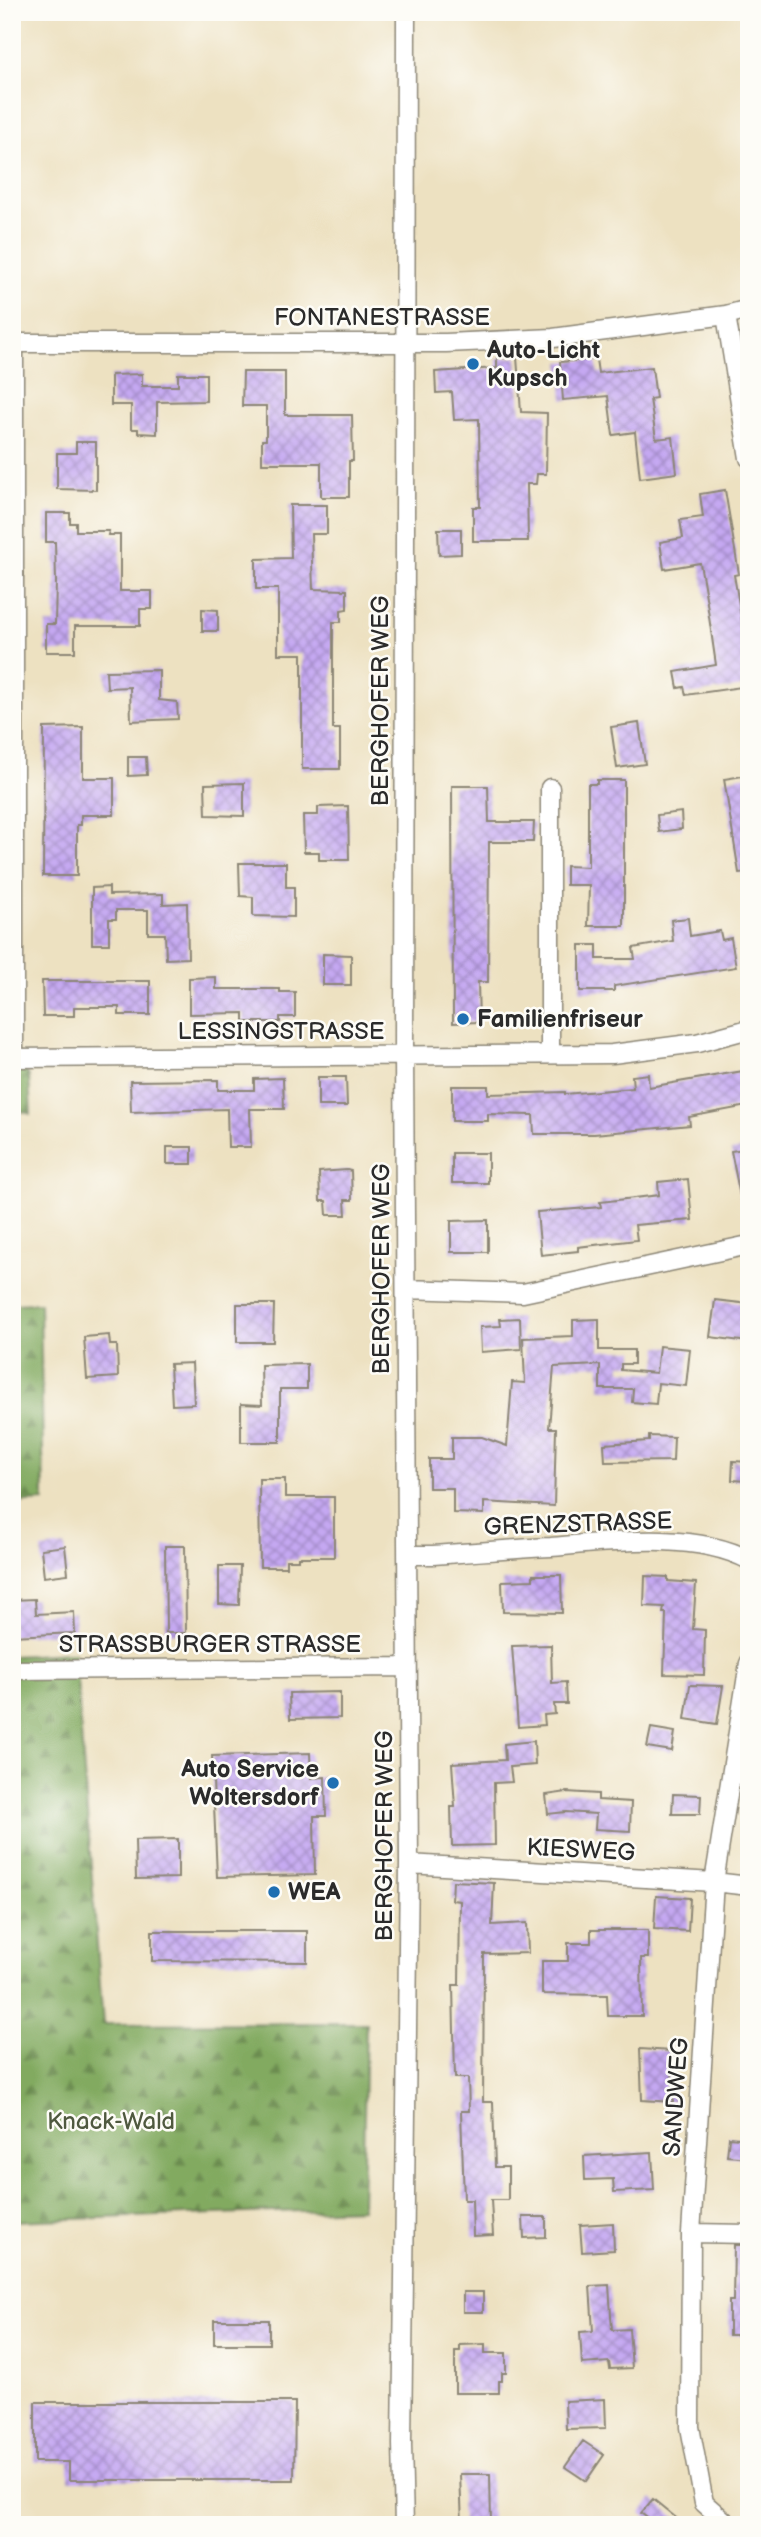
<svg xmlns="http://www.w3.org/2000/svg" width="761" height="2537" viewBox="0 0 761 2537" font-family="'Balsamiq Sans',sans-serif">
<defs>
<pattern id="forest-firs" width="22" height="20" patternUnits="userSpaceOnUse" patternTransform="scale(1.75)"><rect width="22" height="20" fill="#82aa60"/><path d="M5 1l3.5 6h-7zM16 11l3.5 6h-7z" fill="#6b8b4f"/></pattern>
<pattern id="building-cross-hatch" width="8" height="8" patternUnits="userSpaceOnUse" patternTransform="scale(1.75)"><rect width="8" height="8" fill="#c5a8f2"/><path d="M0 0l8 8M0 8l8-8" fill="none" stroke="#a089c4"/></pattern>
</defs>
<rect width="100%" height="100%" fill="#fdfcf7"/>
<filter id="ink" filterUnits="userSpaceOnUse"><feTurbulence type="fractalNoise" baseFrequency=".0143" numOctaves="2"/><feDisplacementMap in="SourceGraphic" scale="14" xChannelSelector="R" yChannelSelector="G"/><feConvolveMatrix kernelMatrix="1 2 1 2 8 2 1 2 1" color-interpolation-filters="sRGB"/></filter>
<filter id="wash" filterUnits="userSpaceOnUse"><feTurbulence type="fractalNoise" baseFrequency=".00686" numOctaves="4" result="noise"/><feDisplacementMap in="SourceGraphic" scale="28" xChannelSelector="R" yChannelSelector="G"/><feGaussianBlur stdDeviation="1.57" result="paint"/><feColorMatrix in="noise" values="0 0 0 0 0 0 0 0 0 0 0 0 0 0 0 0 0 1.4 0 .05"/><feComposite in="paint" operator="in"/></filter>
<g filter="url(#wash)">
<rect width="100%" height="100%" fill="#ede1c1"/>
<!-- forest -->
<path fill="url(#forest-firs)" stroke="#566a46" stroke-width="2" d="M12 1069 25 1070 29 1076 31 1114 12 1108Z
M40 1303 44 1501 12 1503V1304Z
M75 1653 103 2024 366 2023 362 2209 12 2221V1656Z"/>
<g id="blocks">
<!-- building -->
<path fill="url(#building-cross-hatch)" d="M517 357 521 412 547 413 546 474H537L536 484H527L528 541H473V507H480L479 419 454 420 452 392 436 393 435 372 497 368V358Z
M596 359 598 373 652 367 656 398 650 399 656 439 673 437 677 473 640 478 635 432 613 435 608 396 563 400 560 362Z
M243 372H285V415H352L353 461H349V497H321V463H262V440H266V406H242Z
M142 374V386H178V374H206V401L157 402V434L138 433V429H131V405H111V375Z
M76 442H96V490L57 489V453H76Z
M725 490 739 574 734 575 749 663V686L686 695 684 687 678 688 675 672 716 665 707 603 700 563 664 569 660 542 683 538 680 520 703 517 700 494Z
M290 505H327V534H311L313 589 347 590V609L341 610V622H333V729H340V769H302V654H278V589H256V559L291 558Z
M46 513H70V523H76V531H109L108 535H120V591H152V609H140V626H75V652H46V624H55L56 581 55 542H46Z
M438 529H461V554L439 555Z
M202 609 218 610V631H202Z
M159 670V700L177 702 178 719 131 721 130 687 107 688 106 671Z
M639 723 645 764 617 768 611 727Z
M83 727V778H114V815H81V825H77V876H43L44 728Z
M128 757H146L147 775 128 776Z
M749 775V872L739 873 724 779Z
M597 780H624V926H588L589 885H566V866L588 867V784H597Z
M244 783V816L206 815 205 784Z
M452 786H488L489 822H534L533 842H489L488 982H478L479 1022 453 1023Z
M348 806 349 860H319V852H304L303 815H318V807Z
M681 812 682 829 659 832 657 815Z
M239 863H286V887H294V917L253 916V897L240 896Z
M109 887V895L163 894V904L187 903 188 958 166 959 165 934H148V910H116V919H109V944H92V888Z
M688 918 690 936 720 931 722 940 731 938 736 967 614 986V991H580V945H597V959H635L633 948 673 941 671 920Z
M323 954 351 955V985H323Z
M216 977V989H280V992H295V1017H280V1022H244V1013L189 1014V978Z
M42 981H150V1015H119V1007H74V1016H43Z
M749 1070V1098L745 1099 747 1106 689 1117 690 1125 594 1134H534L533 1115 488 1114V1121H452V1086H488V1094L565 1092V1094L633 1088 632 1076 648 1074 649 1087Z
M318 1077H346L347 1106H318Z
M283 1078 284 1109H250L251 1147H228L227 1109 131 1112 130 1081 218 1080V1090H254V1079Z
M167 1147H192V1164H167Z
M749 1148V1200L741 1201 731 1151Z
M452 1153H488V1183H452Z
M347 1170 351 1171 352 1200H345L346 1215H327L326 1201H320L319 1172Z
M688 1179 692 1220 635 1225 637 1240 578 1247V1251L541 1255 537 1212 601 1207 600 1202 659 1195 658 1182Z
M488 1220V1252H451V1221Z
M715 1300 749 1304V1342L710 1337Z
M237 1304H274L273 1342H237Z
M520 1318 521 1349 481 1352 480 1327 501 1326 500 1319Z
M599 1319V1350H634V1364H621V1370L656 1373 659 1346 690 1349 686 1386 658 1383 656 1404 632 1402 633 1389H600V1365L554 1367 549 1428H556L554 1506 484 1502V1514L453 1513V1488H429V1459H452V1437H482L507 1446 512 1382 525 1383 523 1338 573 1336V1320Z
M109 1335 110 1345H117L118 1377 87 1379 84 1337Z
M192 1363 194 1404 172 1405 170 1364Z
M307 1364V1389H280V1442H241V1404L262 1405 261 1365Z
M649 1436 674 1437 673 1461 605 1462 604 1444 649 1441Z
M733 1461 749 1462V1481L732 1480Z
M259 1479H285V1497H334V1557H298V1560H286V1567H260Z
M65 1546 68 1574 44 1577 41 1549Z
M165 1546H185L186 1633H166Z
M219 1566H240L239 1605 219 1604Z
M533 1575H561L562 1613 503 1612 502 1581 533 1580Z
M645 1576 668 1577V1581L696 1583 693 1629 705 1630 704 1675 664 1674 666 1613H663L664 1607 644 1606Z
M35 1599 36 1614 74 1612 75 1633 12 1636V1600Z
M551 1645 552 1683 566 1682 567 1704H554L555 1714 544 1715 545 1725 518 1727 512 1646Z
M690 1685 723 1686 717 1724 685 1719Z
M340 1692V1718L290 1719 289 1693Z
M651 1728 675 1732 672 1751 647 1747Z
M534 1741 535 1765 510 1767 512 1782 494 1783 495 1845 452 1846 451 1807H455L452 1763 505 1760 504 1744Z
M310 1753 311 1778 325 1777 326 1816H314L315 1875 217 1877 212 1756Z
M567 1792 598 1794V1800L631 1802 630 1831 595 1829 596 1814 566 1812 548 1814 546 1795Z
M673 1794 701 1795 700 1814H672Z
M178 1839V1878L136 1879 135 1840Z
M453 1881 494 1883 492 1925 527 1923 528 1953 484 1954 483 2102H493L495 2167H508V2200H491L493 2235 473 2236 472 2200H464L461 2111H469L468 2078H455L453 1985H459L460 1901 452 1900Z
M656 1896 690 1898 688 1931 654 1929Z
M591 1930H648V1958H641L642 2016H608L607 1995 542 1994V1961H568V1943H591Z
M152 1931H307V1962L152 1961Z
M640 2049 672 2051 673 2102 642 2100Z
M729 2137 749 2139V2158L727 2156Z
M652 2152 654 2190 614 2192 613 2179 585 2180 584 2156Z
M523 2217H546V2237L524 2238Z
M613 2223 614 2250 582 2252 580 2225Z
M734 2245H749V2335H729V2301H733Z
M609 2285 612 2330 629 2329 632 2368 610 2369 609 2362 582 2364 580 2332 593 2331 590 2286Z
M463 2292H483V2312H463Z
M214 2320H269V2344H214Z
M485 2344V2353H506V2373H502V2381H499V2393H455V2351H460V2345Z
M605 2399 606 2428 566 2429 565 2401Z
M35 2402H295L294 2480H69V2462H35Z
M583 2441 604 2455 586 2481 565 2467Z
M460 2474H490L491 2525H462Z
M653 2499 664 2508 685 2525H656L641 2513Z"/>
</g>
</g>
<g filter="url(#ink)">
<use href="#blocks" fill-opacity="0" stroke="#8c8676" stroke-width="2"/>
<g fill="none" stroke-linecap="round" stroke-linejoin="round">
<defs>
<path id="minor" d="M726 315 749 458
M12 343H446L553 338 726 315 749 309
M550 1054V788
M12 1058 612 1054 697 1043 749 1029
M14 1058V343
M406 1289 523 1293 749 1245
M407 1555H433C472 1552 512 1549 551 1547 611 1542 695 1531 749 1560
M12 1670 407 1667
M409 1864 714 1882 749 1886
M691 2233 749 2234
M404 2525 402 2444 409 1864 404 1055 406 12
M729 2525 704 2503 690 2427 691 2233 714 1882 749 1663"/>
</defs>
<!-- minor casing -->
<use href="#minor" stroke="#8c8676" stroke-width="21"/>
<!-- minor -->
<use href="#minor" stroke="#fff" stroke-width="18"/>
</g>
</g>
<!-- markers -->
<g fill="#1f6fb2" stroke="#fdfcf7" stroke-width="2.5">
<circle cx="473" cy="364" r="7"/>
<circle cx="463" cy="1019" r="7"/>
<circle cx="333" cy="1783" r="7"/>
<circle cx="274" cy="1892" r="7"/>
</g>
<g text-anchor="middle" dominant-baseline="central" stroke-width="5" stroke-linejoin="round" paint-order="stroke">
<!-- street labels -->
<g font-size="24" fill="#2b2b2b" stroke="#fdfcf7">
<text x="382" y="317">FONTANESTRASSE</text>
<text transform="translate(380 701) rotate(-90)">BERGHOFER WEG</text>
<text x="281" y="1031">LESSINGSTRASSE</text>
<text transform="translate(381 1269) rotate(-90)">BERGHOFER WEG</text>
<text transform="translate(578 1524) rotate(-2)">GRENZSTRASSE</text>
<text x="210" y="1644">STRASSBURGER STRASSE</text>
<text transform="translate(384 1836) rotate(-90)">BERGHOFER WEG</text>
<text transform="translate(581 1850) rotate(3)">KIESWEG</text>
<text transform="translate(676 2097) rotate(-86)">SANDWEG</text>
</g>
<!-- poi labels -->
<g font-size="24" font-weight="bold" fill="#2b2b2b" stroke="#fdfcf7" text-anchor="start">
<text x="487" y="350">Auto-Licht<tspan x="487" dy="28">Kupsch</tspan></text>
<text x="477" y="1019">Familienfriseur</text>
<text x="319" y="1769" text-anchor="end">Auto Service<tspan x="319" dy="28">Woltersdorf</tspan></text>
<text x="288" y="1892">WEA</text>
</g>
<!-- park labels -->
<g font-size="24" fill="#4f593f" stroke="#fdfcf7">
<text x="111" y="2121">Knack-Wald</text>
</g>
</g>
<!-- margin -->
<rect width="761" height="2537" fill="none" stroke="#fdfcf7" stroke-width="42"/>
</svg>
